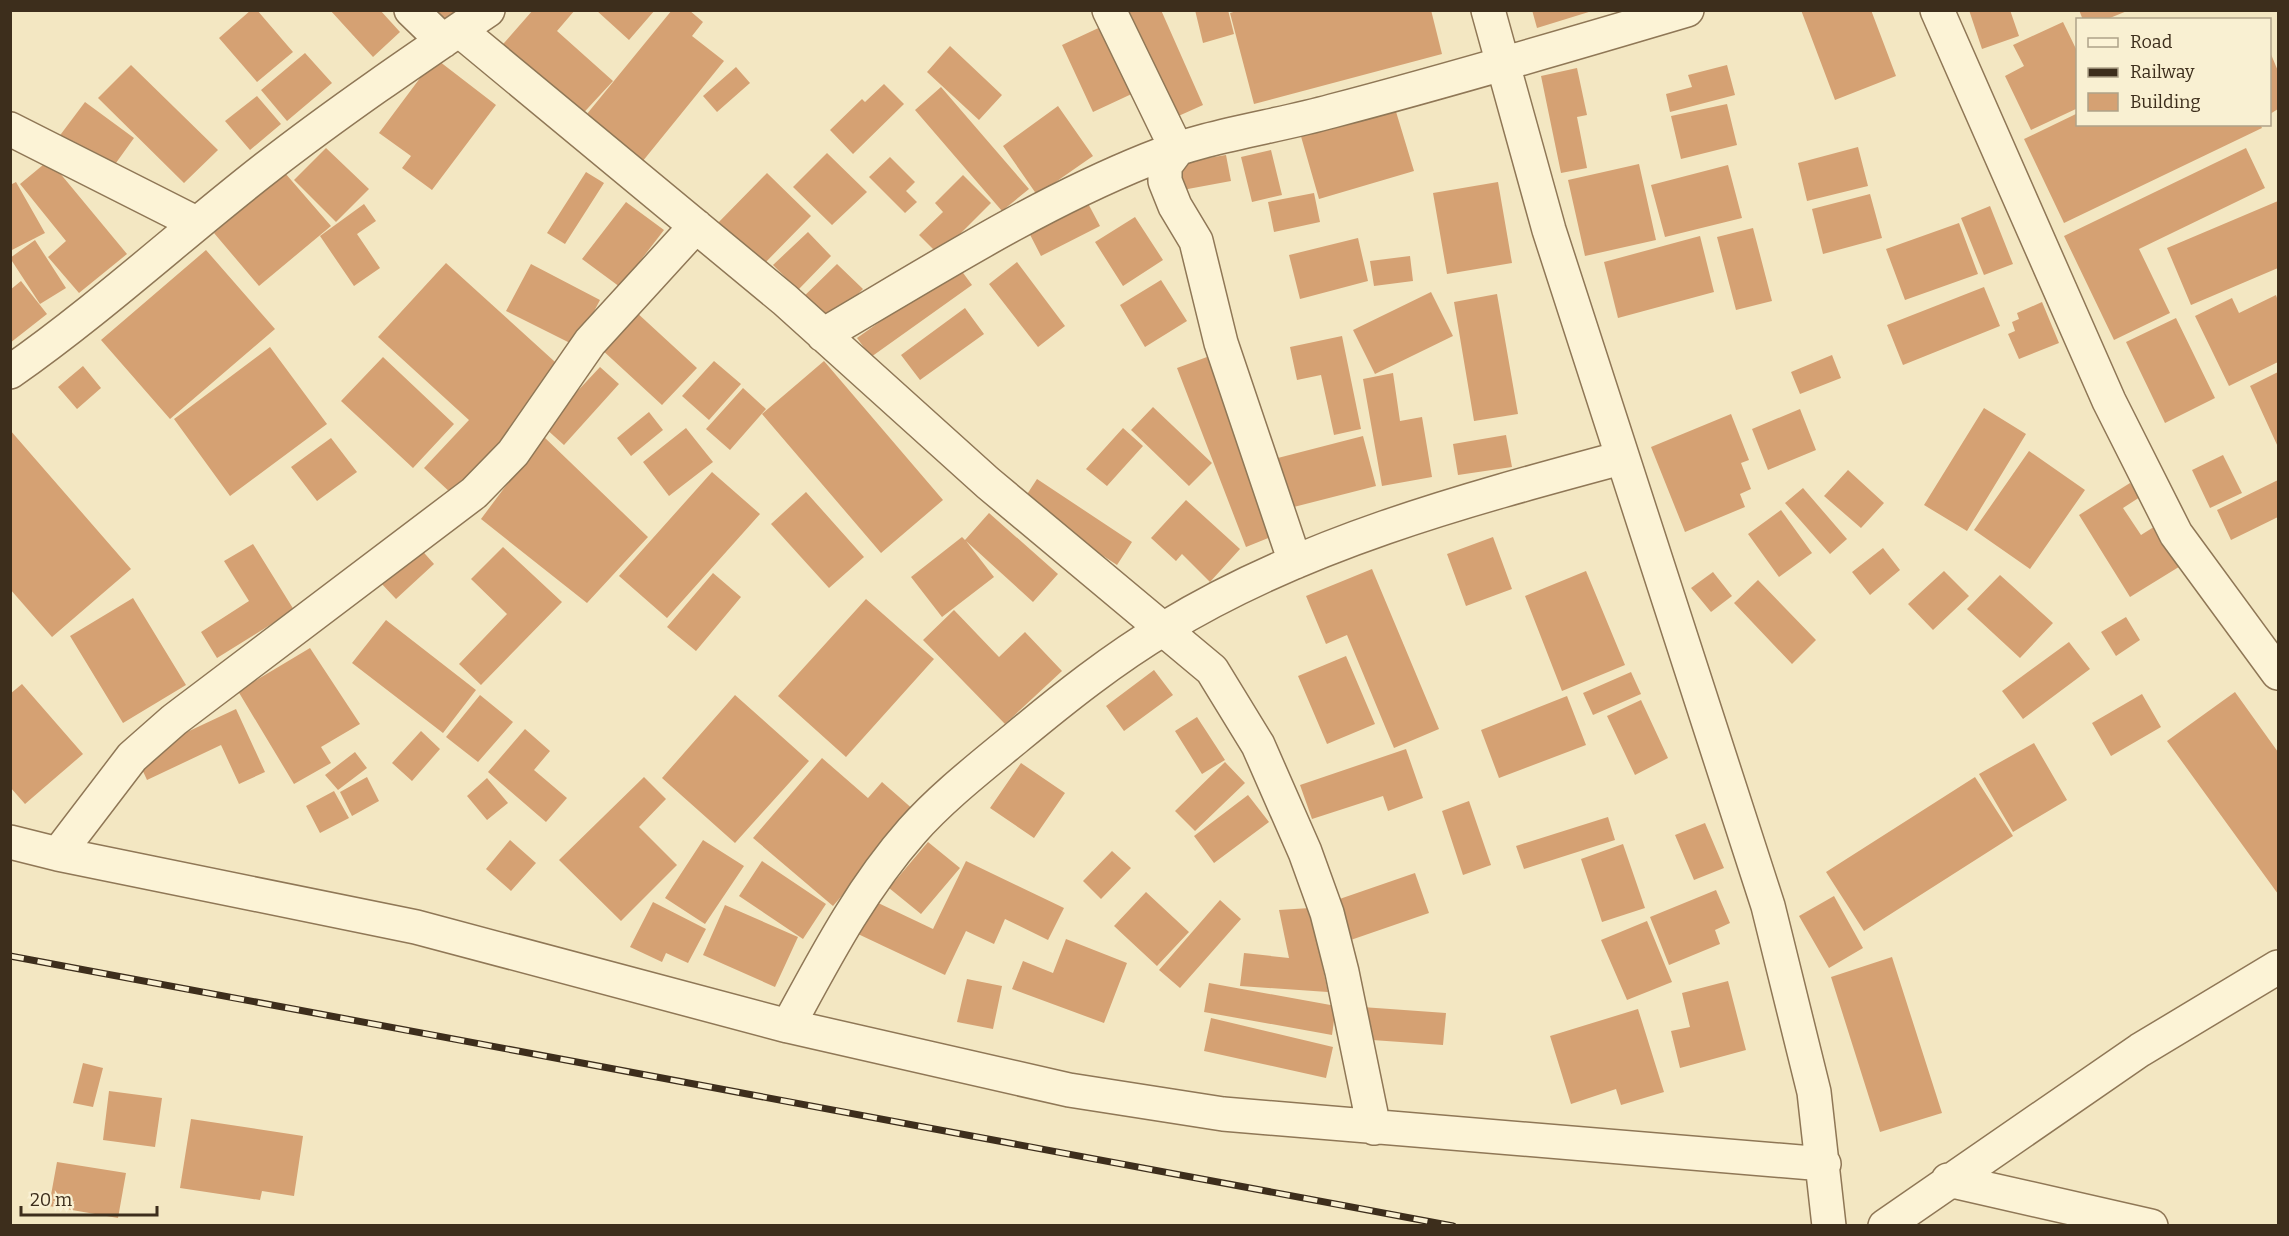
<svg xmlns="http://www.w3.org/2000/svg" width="2289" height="1236" viewBox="0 0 2289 1236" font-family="Bitter,serif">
<rect width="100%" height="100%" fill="#f3e7c2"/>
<!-- building -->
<path fill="#d5a173" d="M251 10H257L293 52 257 82 219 38Z
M330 10H380L400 32 373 57Z
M418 10H462L437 32Z
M533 10H575L557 31 613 81 576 121 497 51Z
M596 10H655L629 40Z
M672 10H689L703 22 692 36 724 61 638 167 582 120Z
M1127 10H1161L1203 105 1174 118Z
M1195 10H1228L1234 34 1203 43Z
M1240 10H1431L1442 54 1254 104 1230 13Z
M1532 10H1592V11L1537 28Z
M1801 10H1871L1896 76 1835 100Z
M1969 10H2010L2019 36 1982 49Z
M2079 10H2127V11L2105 20H2083Z
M2063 22 2078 53V108L2031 130 2005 76 2024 66 2013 45Z
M1107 24 1138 91 1093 112 1062 45Z
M950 46 1002 95 979 120 927 72Z
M2270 52 2278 71V109L2270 114Z
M305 53 332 83 287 121 261 90Z
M435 58 496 105 432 190 402 168 411 156 379 133Z
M131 65 218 150 184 183 98 98Z
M1727 65 1735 95 1670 112 1666 94 1692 87 1688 75Z
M736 67 750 83 717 112 703 96Z
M1577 68 1587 115 1577 117 1587 168 1561 173 1541 76Z
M884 84 904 104 853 154 830 130 862 99 865 102Z
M941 87 1029 189 1002 211 915 110Z
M257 96 281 124 250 150 225 121Z
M85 102 134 138 108 174 58 138Z
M1727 104 1737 145 1681 159 1671 116Z
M1394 105 1414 171 1319 199 1300 133Z
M1058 106 1093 156 1037 195 1003 146Z
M2078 113V124H2260L2262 128 2064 223 2024 139Z
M1858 147 1868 186 1807 201 1798 163Z
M326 148 369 189 336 222 294 180Z
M2246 148 2265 188 2139 249 2170 313 2114 340 2064 236Z
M1271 150 1282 195 1252 202 1241 157Z
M827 153 867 192 832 225 793 187Z
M1226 155 1231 181 1177 191 1172 164Z
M890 157 915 182 906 191 917 202 905 213 869 177Z
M49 160 127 254 79 293 48 257 66 241 20 184Z
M1639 164 1656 240 1585 256 1568 180Z
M1728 165 1742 218 1665 237 1651 185Z
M586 172 604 183 565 244 547 233Z
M285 173 331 226 259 286 214 233Z
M767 173 811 216 758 270 714 227Z
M963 175 991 203 939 255 919 235 943 212 935 203Z
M16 182 45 233 10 251V185Z
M1498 182 1512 263 1447 274 1433 193Z
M1314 193 1320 222 1274 232 1268 202Z
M1083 194 1100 226 1041 256 1024 223Z
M1870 194 1882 238 1823 254 1812 209Z
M2278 201V268L2191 305 2167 248Z
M626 202 664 230 620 287 582 259Z
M364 204 376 221 357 234 380 268 354 286 320 236Z
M1990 206 2013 264 1984 275 1961 218Z
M1135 217 1163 260 1123 286 1095 242Z
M1959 223 1978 274 1905 300 1886 249Z
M1753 228 1772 301 1736 310 1717 237Z
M808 232 831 256 798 290 773 265Z
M1700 236 1714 292 1618 318 1604 262Z
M1358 238 1368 281 1300 299 1289 255Z
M35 240 66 288 40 304 10 258Z
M206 250 275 329 170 419 101 340Z
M1410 256 1413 281 1374 286 1370 261Z
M1017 262 1065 326 1038 347 989 284Z
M446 263 565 371 452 494 424 468 469 420 378 337Z
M531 264 600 300 576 346 506 311Z
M837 264 863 289 822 330 796 304Z
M958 266 972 285 871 357 857 338Z
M1161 280 1187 321 1145 347 1120 305Z
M21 281 47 314 10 343V290Z
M1984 287 2000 326 1903 365 1887 325Z
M1431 292 1453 336 1375 374 1353 330Z
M1497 294 1518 414 1474 421 1454 302Z
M2276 295 2278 301V362L2229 386 2195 316 2232 298 2239 313Z
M2042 302 2059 343 2019 359 2008 334 2015 331 2012 322 2019 319 2017 313Z
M965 308 984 334 920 380 901 355Z
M635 311 697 368 662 405 600 348Z
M2176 318 2215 398 2165 423 2126 342Z
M1342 336 1361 429 1334 435 1321 375 1297 380 1290 347Z
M270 347 327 424 230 496 174 419Z
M1832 355 1841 378 1800 394 1791 372Z
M383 357 454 424 413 468 341 401Z
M1207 357 1276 535 1246 547 1177 368Z
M714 361 741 384 709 420 682 396Z
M824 361 943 500 881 553 762 414Z
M83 366 101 388 77 409 58 387Z
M600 367 619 384 564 445 544 427Z
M2278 372V447L2250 386Z
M1393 373 1400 421 1422 417 1432 477 1382 486 1363 379Z
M743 388 766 409 730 450 706 429Z
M1153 407 1212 463 1189 486 1131 430Z
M1984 408 2026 434 1967 531 1924 505Z
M1800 409 1816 450 1768 470 1752 429Z
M649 412 663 430 631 456 617 438Z
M1731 414 1749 460 1741 463 1751 489 1740 494 1745 507 1685 532 1651 447Z
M686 428 713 462 669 496 643 462Z
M1123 428 1143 446 1107 486 1086 469Z
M10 430 131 569 52 637 10 589Z
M1506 435 1512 467 1458 475 1453 444Z
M543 436 648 537 587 603 481 519Z
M1363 436 1376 486 1282 510 1270 460Z
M331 438 357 472 317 501 291 467Z
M2029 451 2085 490 2030 569 1974 530Z
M2223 455 2242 493 2210 508 2192 470Z
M1848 470 1884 503 1861 528 1824 496Z
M712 472 760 514 667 618 619 576Z
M1037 479 1132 542 1117 565 1022 502Z
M2278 480V517L2231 540 2217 510Z
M2130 483 2140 497 2123 508 2141 535 2157 525 2182 565 2130 597 2079 515Z
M1803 488 1847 539 1830 554 1785 503Z
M806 492 864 557 829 588 771 524Z
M1186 500 1240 549 1210 582 1182 554 1176 561 1151 538Z
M1781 510 1812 553 1779 577 1748 534Z
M989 513 1058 574 1033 602 966 541 994 577 942 617 911 577 962 537 965 540Z
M1493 537 1512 589 1466 606 1447 554Z
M253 544 294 610 217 658 201 632 249 601 224 561Z
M418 546 434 564 396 599 380 582Z
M503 547 562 602 481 685 459 664 507 614 471 579Z
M1883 548 1900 570 1870 595 1852 572Z
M1372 569 1439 729 1394 748 1347 635 1326 644 1306 596Z
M1586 571 1625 665 1562 691 1525 596Z
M1944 571 1969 596 1933 630 1908 604Z
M1713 572 1732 596 1711 612 1691 588Z
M713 573 741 597 696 651 667 627Z
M2000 575 2053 623 2020 658 1967 609Z
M1758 580 1816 640 1792 664 1734 603Z
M133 598 186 685 123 723 70 636Z
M866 599 934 659 846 757 778 696Z
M954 610 999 657 1025 632 1062 671 1005 724 923 640Z
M2126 617 2140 640 2116 656 2101 632Z
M386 620 476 690 443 733 352 663Z
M2069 642 2090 669 2023 719 2002 691Z
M310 648 360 724 321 747 331 763 294 784 238 691Z
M1346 656 1375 724 1327 744 1298 676Z
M1154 670 1173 695 1124 731 1106 706Z
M1631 672 1641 694 1593 715 1583 693Z
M22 684 83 754 25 804 10 787V694Z
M2235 692 2278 752V894L2167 741Z
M2142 694 2161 727 2111 756 2092 723Z
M480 695 513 722 478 762 446 737Z
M735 695 809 761 735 843 662 778Z
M1567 696 1586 745 1499 778 1481 730Z
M1641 700 1668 758 1635 775 1607 716Z
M236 709 265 772 239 784 221 745 147 780 136 756Z
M1197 717 1225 760 1202 774 1175 731Z
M525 729 550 751 534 770 567 798 546 822 488 772Z
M421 731 440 749 412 781 392 763Z
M2034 743 2067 800 2013 832 1979 774Z
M1406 749 1423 798 1388 811 1383 796 1312 819 1300 785Z
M355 752 367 768 338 790 325 775Z
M822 758 868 798 882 782 915 811 833 906 753 838Z
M1225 762 1245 783 1195 831 1175 811Z
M1021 763 1065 793 1034 838 990 808Z
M367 777 379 801 352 816 340 792Z
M644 777 666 799 639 827 677 865 621 921 559 860Z
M1975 777 2013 836 1864 931 1826 872Z
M487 778 508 803 487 820 467 796Z
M334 791 349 818 320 833 306 806Z
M1248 795 1269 822 1214 863 1194 836Z
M1469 801 1491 865 1463 875 1442 811Z
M1608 817 1615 840 1524 869 1516 846Z
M1705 823 1724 868 1694 880 1675 835Z
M510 840 536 863 511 891 486 869Z
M703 840 744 866 705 924 665 898Z
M928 842 960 868 921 914 889 888Z
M1623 844 1645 908 1602 922 1581 859Z
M1112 851 1131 868 1101 899 1083 881Z
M762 861 826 904 803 939 739 896Z
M966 861 1064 908 1048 940 1005 919 994 944 966 931 945 975 858 934 874 901 933 929Z
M1415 873 1429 913 1342 943 1328 903Z
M1716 890 1730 923 1715 930 1720 944 1669 965 1650 917Z
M1146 892 1189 932 1157 966 1114 926Z
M1834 896 1863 948 1829 968 1799 916Z
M1220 900 1241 919 1180 988 1159 970Z
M653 902 706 929 688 963 666 953 662 962 630 947Z
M725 905 798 937 775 987 703 955Z
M1310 908 1328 992 1240 986 1244 953 1289 958 1279 910Z
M1647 921 1672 982 1627 1000 1601 940Z
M1066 939 1127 963 1104 1023 1012 989 1023 961 1053 973Z
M1892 957 1942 1113 1880 1132 1831 977Z
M967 979 1002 986 993 1029 957 1022Z
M1728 981 1746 1050 1680 1068 1671 1031 1690 1027 1682 993Z
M1209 983 1336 1006 1332 1035 1204 1012Z
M1362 1007 1446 1013 1443 1045 1358 1039Z
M1638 1009 1664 1092 1621 1105 1616 1089 1571 1104 1550 1036Z
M1211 1018 1333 1047 1326 1078 1204 1051Z
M83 1063 103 1068 93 1107 73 1103Z
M109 1091 162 1098 155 1147 103 1140Z
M191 1119 303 1136 294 1196 262 1191 260 1200 180 1188Z
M57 1162 126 1173 118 1218 49 1206Z"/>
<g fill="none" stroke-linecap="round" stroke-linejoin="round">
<defs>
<path id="minor" d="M411 10 443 41
M1109 10 1177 150 1165 166V181L1175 206 1196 241 1221 343 1295 562
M1488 10 1549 230 1768 906 1814 1092 1829 1226
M1937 10 2109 401 2176 534 2278 673
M459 30 785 300 988 483 1212 670 1258 745 1305 852 1327 913 1342 972 1374 1128
M10 129 196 223
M823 335C929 273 1033 206 1147 160 1207 135 1271 128 1332 111 1451 80 1569 45 1687 10
M10 372C100 309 180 235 266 168 338 112 413 61 488 10
M10 842 58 854 416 927 788 1026 1069 1090 1223 1114 1824 1164
M58 854 132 757 174 720 474 493 513 453 590 342 696 226
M788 1026C825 958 860 890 912 831 942 797 982 766 1017 737 1064 698 1113 659 1165 628 1304 543 1465 500 1621 458
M1948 1180 2151 1226
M1885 1226 2140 1050 2278 967"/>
</defs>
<!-- minor casing -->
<use href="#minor" stroke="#8f7756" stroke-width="36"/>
<!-- minor -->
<use href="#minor" stroke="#fcf3d6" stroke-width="33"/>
<defs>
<path id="rail" d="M10 956 1453 1226"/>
</defs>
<!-- rail casing -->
<use href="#rail" stroke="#3d2e1c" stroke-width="7"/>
<!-- rail -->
<use href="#rail" stroke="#f9f0d2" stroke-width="4.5" stroke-dasharray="14" stroke-linecap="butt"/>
</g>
<!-- border -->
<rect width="2289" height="1236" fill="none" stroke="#3d2e1c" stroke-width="24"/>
<!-- legend -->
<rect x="2076" y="18" width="195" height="108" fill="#f9f0d2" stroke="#aea289" stroke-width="1.5"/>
<rect x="2088" y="38" width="30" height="9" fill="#fcf3d6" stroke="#aea289" stroke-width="1.5"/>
<text x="2130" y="48" font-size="18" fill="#3d2e1c">Road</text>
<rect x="2088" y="68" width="30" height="9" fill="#3d2e1c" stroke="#aea289" stroke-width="1.5"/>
<text x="2130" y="78" font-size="18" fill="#3d2e1c">Railway</text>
<rect x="2088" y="93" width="30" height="18" fill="#d5a173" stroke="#aea289" stroke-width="1.5"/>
<text x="2130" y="108" font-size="18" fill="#3d2e1c">Building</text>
<!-- scale -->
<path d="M21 1206v9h136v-9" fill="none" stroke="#3d2e1c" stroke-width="3"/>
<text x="30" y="1206" font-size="18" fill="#3d2e1c" stroke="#f9f0d2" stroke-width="4.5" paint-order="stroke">20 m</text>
</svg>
